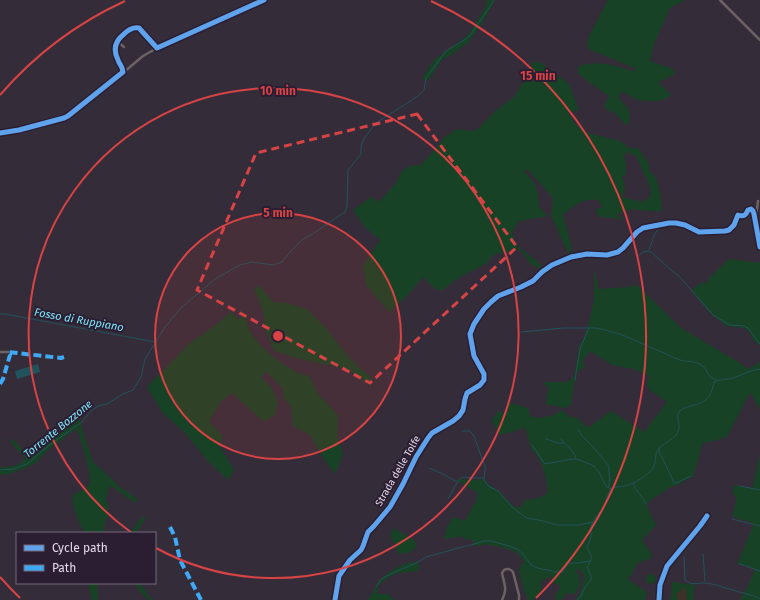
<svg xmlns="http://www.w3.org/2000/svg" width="760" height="600" viewBox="0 0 760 600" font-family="'Fira Sans',sans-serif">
<rect width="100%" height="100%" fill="#342d39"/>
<!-- medical -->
<path fill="#3f3129" d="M682 588 686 589 687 600H678L675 594 681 591Z"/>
<!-- green -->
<path fill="#184225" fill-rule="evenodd" d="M487 0H495L483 22 469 42 451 55 442 60 428 81 422 78 434 60 468 35 485 8Z
M608 0H685L673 6 670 8 654 44 650 61 673 69 675 74 658 82C662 87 667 90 671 95 665 102 647 102 639 100 634 99 628 95 624 92L621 93 618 97C627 109 632 107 629 124H625L616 114 606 109 604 106 609 96 590 83 578 73V67C595 59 615 66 632 71H636L634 68 601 54 590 50 587 45 589 36Z
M533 61 536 63 540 62 569 84 579 110 570 112 569 114 576 125 588 133 620 141 629 148H638L648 162 650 172 654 175 657 181 660 192 662 211H648L631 209 624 213 622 212 617 215V216L624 218V219C616 219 608 217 600 217L596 212 597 209 602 207V204H599V200C584 197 573 206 563 215L571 244V253H568L551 216 553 198 528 170H523L535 184 538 194 539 207 548 216 519 221 512 233 517 244 516 245 538 262 542 266 538 272V267L531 265C527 258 521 249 513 248 508 253 504 254 498 253L491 257 487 263 458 278 452 283 441 291 434 288 423 277 405 298 389 312 366 285 363 266 380 240 364 226 353 210 371 197 379 202 395 184 402 171 410 166 421 165 445 137 457 129 470 131 476 130 482 125 495 111 514 97 523 83ZM626 152 636 156 651 189 650 197 643 202 621 197C626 190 626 185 622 177L626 174V165L624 156Z
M729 259 760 263V346L752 339 749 331 743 328 726 326 710 313 691 291 700 283H705L709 280V278Z
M594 270 597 280 598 289 628 287 634 285 638 286 681 328 740 363 748 369 760 362V410L754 399 751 393 748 396 727 437 706 443 703 442 693 477 687 479 676 486H672L648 502 647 506 654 522 657 524 642 540 651 553 652 558 637 563 633 572 628 579 630 581 647 592 645 600H576L581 589 584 576 579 569H576L577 574H579L580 584 575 594 566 593 562 600H558L554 598 561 586 552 582V576L546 579 541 580V595L532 600H528L523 588 519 570 524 561 517 553 508 549 485 544 479 546 474 545 472 539 466 540 462 536 446 539 444 538 447 527 453 517 465 521 470 511 476 501 478 493 458 481 459 479 474 480 482 479 501 493 511 504 515 507H521L523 503 525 500C533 499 542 498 548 492 547 479 542 462 535 452L532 451 525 427 515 431 499 435 495 425 491 422 498 411 503 413 507 412 509 402 523 407 528 408 530 416C538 420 555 416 562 410L571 418 574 417H576L586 426 589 427 611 411 644 432 667 402 650 390 647 385 649 376 633 369 612 365 590 351 583 360V363L585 364 584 368 577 372 576 380 574 383 571 402 572 404 565 408 550 405H546V401L549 386 543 385 544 382H567L574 377 579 348 588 326 594 300Z
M259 285 273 302 288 303 308 310 326 328 346 354 361 369 371 377 370 386 366 382 346 369 300 359 274 351 266 331 262 308 254 290Z
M231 312 239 320 242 316 244 313 250 332 261 346 277 360 296 372 309 376 318 394 338 415 337 436 343 454 335 474 323 458 310 435 293 426 291 407 283 397V389L267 372 261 377 271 387 278 401 276 414 264 422 232 393 220 402 209 422 223 436 220 447 234 470 228 480 207 460 185 433 162 412 147 387 191 342 217 324Z
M80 419 82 429 93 462 113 480 119 487 138 499 135 503 111 486 109 487 106 500 108 506V515L105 522 104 533H85C79 523 71 506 73 494 79 492 86 490 89 484 93 477 82 444 79 435L76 429 48 450 36 463 23 469 9 474 0 475V467C9 467 21 466 25 458L12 444 10 440 13 439 27 455C34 451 39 446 46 442 57 434 70 428 80 419Z
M760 454V600H740L747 588 754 571 753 568 737 564 753 526 751 522 733 517V513L737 497 732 493 734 486 736 485 752 489Z
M142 517 146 518 136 533H130Z
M394 528 414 540 417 546C413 552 405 555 398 553L394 542 391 538 390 535Z
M413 562H418L419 566 418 571C412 572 405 572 399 573 390 576 376 583 377 594H388L394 600H366C373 597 371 593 375 588 383 574 397 565 413 562Z
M646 579a5 5 0 1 1 10 0a5 5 0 1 1-10 0Z
M672 582 695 585 693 599 694 600H687L686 589 682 588 681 591 676 594 678 600H669L671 598Z
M88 583H97L98 600H92Z
M134 583H139C145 589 147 595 153 600H149L142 594Z"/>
<!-- water -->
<path fill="#22525c" d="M38 364 40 372 17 379 15 371Z"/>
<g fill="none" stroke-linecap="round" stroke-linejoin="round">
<!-- stream -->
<path stroke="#22525c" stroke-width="1" d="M649 250 654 236 659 227
M639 255 645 251 651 252 671 270 679 276 713 315 730 325 744 326 748 328 760 344
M0 314H5L155 342
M521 332 563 328H597L620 334 680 360C686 362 695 361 700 364 709 369 704 376 717 380
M575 380 580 349 589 328
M578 430 583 437 594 448 609 466V474L610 480 608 487
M462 431H470L474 436 485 467V471L484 478
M546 439 558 443H564
M561 439C566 445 574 451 576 458
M532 445 545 464 567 460 574 459H577L594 466 599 472 606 486 611 489
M659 448V453L662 457 674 483H676L691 476
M429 468 441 473 455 481H457
M0 470 14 469 27 464 48 446 82 422 90 412 98 406 107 404 123 394 133 390 141 377 145 359 165 327 182 307 215 279 240 265 252 262 273 265 282 262 291 251 303 239 314 233 345 212 347 206 348 170 361 154V146L365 137 376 123 418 96 424 90 426 78 446 51 469 37 493 2V0
M633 483C635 491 643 496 646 504
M740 486 760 490
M448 499 456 484 462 477 472 478H483L488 486 498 491 512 507 525 517 527 518 543 521 557 525H579L593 522
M732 519 760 526
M467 546 478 543 483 541H491L509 546 517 549 523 554 531 565 537 568 552 571
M703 554 705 581
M684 557 685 580C691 586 697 583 704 583 708 583 718 585 722 587L754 596 760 599
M740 564 760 571
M553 572H563L568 563H578L590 561
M376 587 379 583 380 580 383 578 397 571 416 563 426 557 466 546
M577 600 581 596 584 589 592 578 587 567 592 558 587 547 591 537V527L592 524C595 517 602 511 605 504 607 499 608 491 613 488 617 486 622 487 625 486 634 484 648 475 653 468 657 462 654 453 659 448 666 442 677 438 679 429 680 423 675 417 680 411 683 408 687 407 691 406 707 402 711 397 714 382 720 379 727 380 733 378 742 375 750 370 760 369"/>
<!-- street -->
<path stroke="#6d6263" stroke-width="2.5" d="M720 0 760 40
M117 41 124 47
M124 72 143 56 157 48
M0 133 19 130 64 118 68 116 123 72C122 65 120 66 118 60 113 50 115 41 124 34 128 30 134 27 139 28L157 48 264 0
M755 217 756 216 758 201
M0 352H8
M335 600 339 576 350 560 361 550 363 546 368 532 374 526 390 507 403 484 416 457 428 438 432 433 453 421 459 416 463 410 465 399 467 393 480 385 484 380V374L474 356 470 334 474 324 484 309 491 302 498 296 521 287 533 281 542 272 552 265 571 257 587 254 607 255 618 252 623 248 637 232 643 228 669 223H676L685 225 699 232 725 231 729 230 734 225 738 215C744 217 746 215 748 210L751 209 753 211 754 214 760 247
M502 600C508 589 504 584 502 573L504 570C507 568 511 569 513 572L519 595V600
M659 600 660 585 667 566 700 526 707 516"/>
<!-- quiet -->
<path stroke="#3fa9f5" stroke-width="4" stroke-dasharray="8 4" stroke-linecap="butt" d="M0 384 3 379 10 355 8 352 61 358 64 357
M170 527 175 537 180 560 201 600"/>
<defs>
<path id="cycleway" d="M0 133 19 130 64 118 68 116 123 72C122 65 120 66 118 60 113 50 115 41 124 34 128 30 134 27 139 28L157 48 264 0
M335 600 339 576 350 560 361 550 363 546 368 532 374 526 390 507 403 484 416 457 428 438 432 433 453 421 459 416 463 410 465 399 467 393 480 385 484 380V374L474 356 470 334 474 324 484 309 491 302 498 296 521 287 533 281 542 272 552 265 571 257 587 254 607 255 618 252 623 248 637 232 643 228 669 223H676L685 225 699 232 725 231 729 230 734 225 738 215C744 217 746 215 748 210L751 209 753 211 754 214 760 247
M659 600 660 585 667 566 700 526 707 516"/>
</defs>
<!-- cycleway casing -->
<use href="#cycleway" stroke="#2b1e33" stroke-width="8"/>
<!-- cycleway -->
<use href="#cycleway" stroke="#60a3ed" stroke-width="5"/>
</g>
<!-- marked area -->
<path fill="none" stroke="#d84345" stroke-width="3" stroke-dasharray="8 5" stroke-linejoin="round" d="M417 114 517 247 370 383 197 290 256 153Z"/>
<!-- distance rings -->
<circle cx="278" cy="336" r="123" fill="#d84345" fill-opacity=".12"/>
<g fill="none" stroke="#d84345" stroke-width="2">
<circle cx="278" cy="336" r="123"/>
<path d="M132 533A245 245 0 1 1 156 548"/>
<path d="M20 598A368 368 0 0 1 0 577M0 95A368 368 0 0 1 125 1M431 1A368 368 0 0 1 536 598"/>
</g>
<g text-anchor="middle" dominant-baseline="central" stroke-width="4" stroke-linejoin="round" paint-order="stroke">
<!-- street labels -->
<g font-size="10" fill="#e1d9e7" stroke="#2b1e33">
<text transform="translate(398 471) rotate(-60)">Strada delle Tolfe</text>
</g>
<!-- water labels -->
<g font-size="11" font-style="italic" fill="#7ce6f9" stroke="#2b1e33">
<text transform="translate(79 320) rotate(10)">Fosso di Ruppiano</text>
<text transform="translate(58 429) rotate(-39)">Torrente Bozzone</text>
</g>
</g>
<circle cx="278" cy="336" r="6" fill="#d84345" stroke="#2b1e33" stroke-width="2"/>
<g font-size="12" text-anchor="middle" font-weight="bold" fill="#d84345" stroke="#2b1e33" stroke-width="4" stroke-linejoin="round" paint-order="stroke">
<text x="538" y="80">15 min</text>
<text x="278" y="95">10 min</text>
<text x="278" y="217">5 min</text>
</g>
<!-- legend -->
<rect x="16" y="532" width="140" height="52" fill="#2b1e33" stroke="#74697b"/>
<rect x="24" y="545" width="20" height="6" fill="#60a3ed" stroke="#74697b"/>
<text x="52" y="552" font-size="12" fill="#e1d9e7">Cycle path</text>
<rect x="24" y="565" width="20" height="6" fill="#3fa9f5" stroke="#74697b"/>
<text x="52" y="572" font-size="12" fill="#e1d9e7">Path</text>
</svg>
